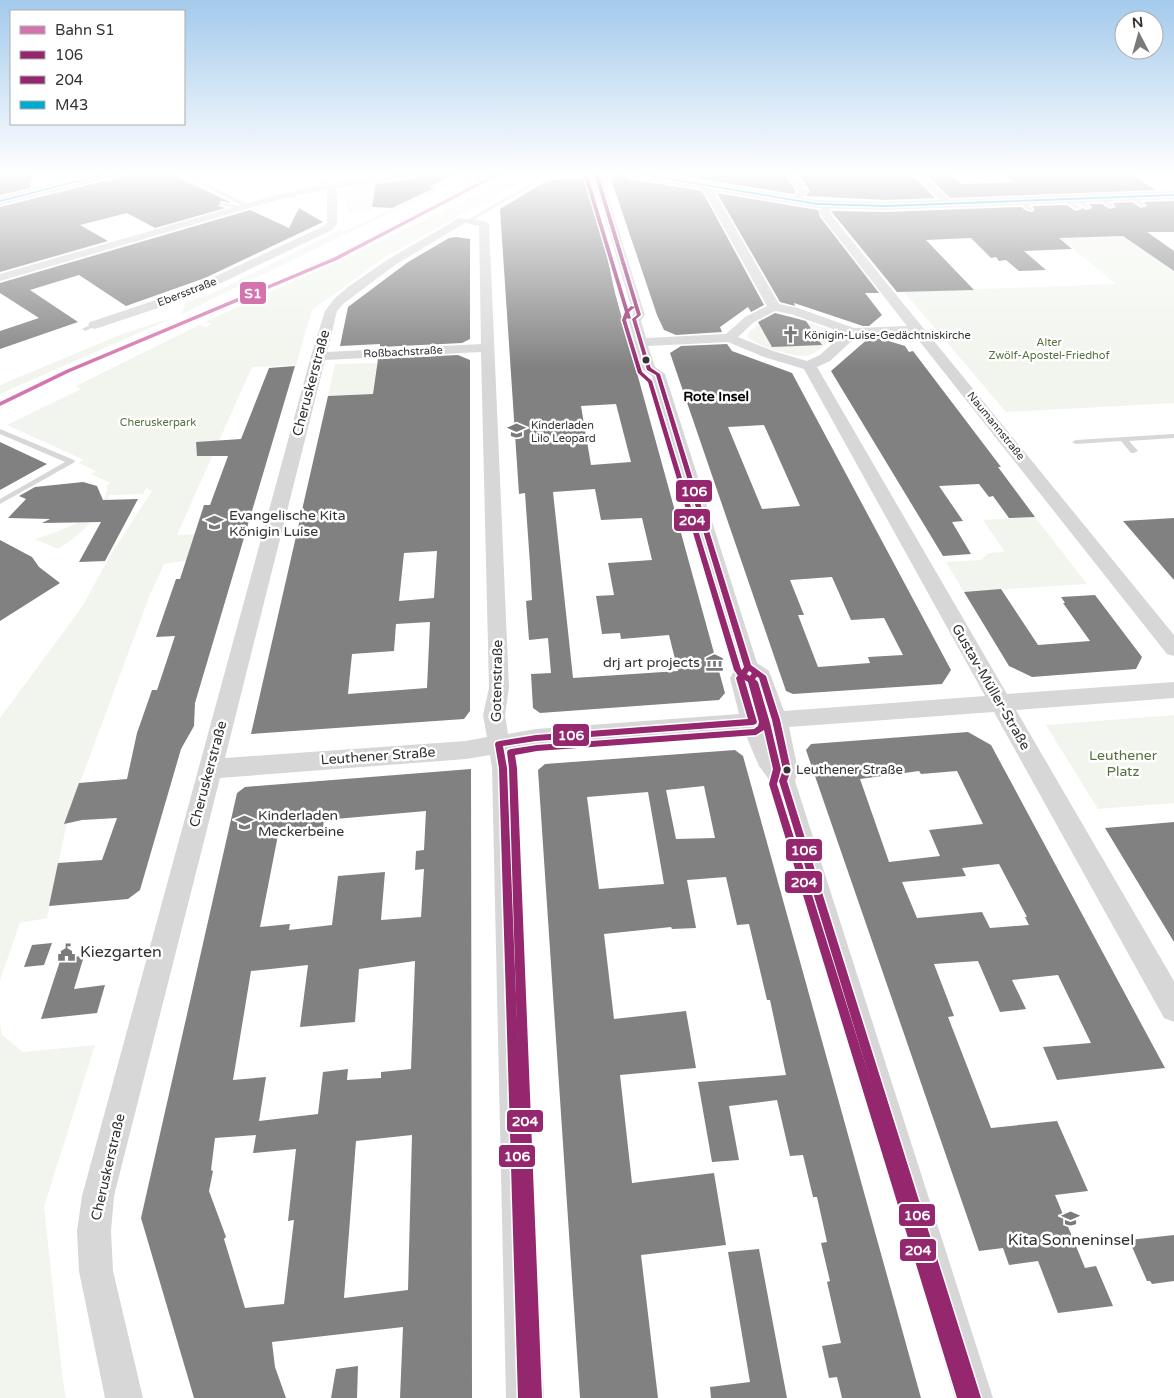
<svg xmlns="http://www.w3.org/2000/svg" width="1174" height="1398" viewBox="0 0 1174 1398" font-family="'Varela Round',sans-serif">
<rect width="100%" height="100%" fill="#fff"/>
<!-- green -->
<path fill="#f1f5ed" d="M455 173H476L362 226 182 314 186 302 213 293 342 229 343 232 442 184 443 180Z
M521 173H537L388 255 312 310 296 365 252 367 177 535 216 533 242 543 240 552 164 564 149 597 69 812 47 918 20 923 0 980V718L82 607 111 554 152 491 146 488 143 494 110 495C98 518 80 535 58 549L35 539C58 532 109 516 107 485L110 483 91 474 96 471 79 463 84 460 7 425 81 389 76 386 199 325 206 327 211 324 205 322 362 250Z
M376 184 371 211 347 212 346 189Z
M1124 236 1174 271V403L1006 412 904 292 1116 284 1060 238Z
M790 316 832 331 835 336C827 342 819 352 810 355 797 359 755 346 747 336L749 332 768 317Z
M175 317 0 394V385L122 334Z
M377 363 373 394 328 396 335 364Z
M1035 517 1087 584 964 592 946 562 981 560 988 553 1005 552 983 520Z
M1174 715V803L1098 809 1046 725Z
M0 1023 2 1035 23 1052 95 1045 44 1207 63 1382 66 1398H0Z"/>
<!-- building -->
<path fill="#818181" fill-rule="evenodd" d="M0 173H33L30 188 0 195Z
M136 173H169L232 203 221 201 218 206 225 208 155 228 127 213 80 225 108 241 0 272V207Z
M424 173H455L429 187 434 188 392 208 372 207 376 184 418 178Z
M667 173H784L796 192 793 194Z
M798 173H910L935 198 886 200 806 196 810 191Z
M925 173H946L962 184 1016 182 1004 173H1129L1156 190 950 198Z
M621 174 629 179 702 191 764 305 751 312 748 307 720 327 722 332 676 335 664 330 657 315 610 176Z
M584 179 585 182 591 181 615 293 725 693 719 700 540 713 533 708 531 674 551 673 548 638 529 640 526 601 532 600 530 564 525 493 519 494 500 209 548 180ZM616 404 631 462 591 465 581 406ZM595 489 601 520 642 518 652 560 608 563 614 595 596 596 602 634 620 633 621 639 669 635 678 671 573 678 553 492Z
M717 193 818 210 820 217 879 293H865L882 315 869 326H863L794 303 795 306 780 302Z
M1174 201V232H1147L1174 251V271L1123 236 1059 238 1072 249 1024 251 1046 270 1019 271 1006 260 999 261 996 257 991 258 971 238 926 240 974 290 897 292 831 211 886 212 1021 207 1027 211 1032 212 1034 210 1033 206 1067 205 1076 211 1082 209 1081 207 1086 210 1090 209 1092 207 1089 204H1102L1110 209 1116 207 1113 203 1132 202 1141 208 1147 206 1144 202Z
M299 208 323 222 205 278 126 306 79 275 30 290 78 322 0 349V331L39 318 0 293V283L250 210 289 228Z
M456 237 470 239V339L462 343 380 347V344L340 346 348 307 408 262 449 238Z
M775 313 806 321 822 345 772 347 758 322Z
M870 337H876L905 346 909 352 913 351 1001 467H998L1035 517 1009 518 993 496 989 497 979 484 939 486 963 521 952 522 971 554 943 556 831 371Z
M727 344 732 351 792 373 951 670 942 684 793 694 786 691 670 353 681 346ZM764 425 773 445 800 506 762 509 728 427ZM832 577 851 620 884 618 903 655 868 657 870 663 818 667 798 615H804L790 580Z
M458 355 470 360V711L464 719 251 734 328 396 373 394 378 359ZM437 551 434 598 399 601 404 553ZM430 622 427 688 348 694 352 654 394 651 396 624Z
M295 366 195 703 194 726 181 749 140 890 128 899 49 906 58 863 102 860 117 818 82 820 64 824 79 783 127 779 137 733 152 690H157L175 636 156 637 176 579H180L204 505H210L228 456H197L196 442 241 439 269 368Z
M0 442 47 464 0 490Z
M83 482 97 486 103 500 138 499 105 561 79 562 101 522 42 523 50 519 8 518 26 499 19 496 35 487Z
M1174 518V580L1123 521Z
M0 540 32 557 39 567 60 583 0 621Z
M1001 589 1038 645 1090 641 1063 603H1065L1061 597 1095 595 1142 657 1136 669 1032 677 1009 666 964 592Z
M968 732 991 745 1165 1068 1057 1080 1043 1047 1091 1043 1058 975 1012 980 1026 1009 1000 1012 978 961 934 964 954 1016 948 1017 991 1128 1057 1121 1088 1191 1055 1195 1085 1268 1096 1266 1113 1306 1058 1313 1038 1261 1009 1265 1003 1248 979 1251 806 750 811 744ZM919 771 921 774 957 771 983 824 929 830 940 856 889 862 860 779ZM999 864 1027 917H1025L1029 925 990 928 982 912 917 918 902 882 966 876 962 868Z
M735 750 743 756 921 1398H842L837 1377 829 1378 822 1346 841 1343 827 1282 830 1281 821 1243 827 1242 817 1197H813L803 1155 790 1156 777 1100 729 1106 739 1160 712 1162 698 1082 786 1075 770 1000H767L749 924 737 925 726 877 687 880 696 928 672 929 671 927 604 934 614 1019 686 1011 696 1068 620 1075 632 1183 714 1173 726 1245 641 1255 658 1398H580L538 770 545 764ZM704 786 715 838 676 839 666 790ZM648 792 664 884 599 889 587 797Z
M471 769 472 1398H400L403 1327 272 1342 275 1367 286 1398H194L141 1218 237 793 245 787ZM426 811 424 850 416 851 415 870 424 869 421 917 381 920 385 872 338 876 332 925 289 930 290 924 260 927 279 830 323 827 324 820ZM415 961 411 1069 381 1072V1078L347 1080 348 1069 323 1072 318 1114 259 1121 266 1077 233 1080 251 971 308 965 300 1027 355 1022 359 969ZM256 1135 253 1153 296 1149 288 1221 294 1220 284 1304 245 1308 224 1239 226 1237 209 1191 213 1171 211 1170 215 1138ZM412 1135 408 1290 344 1298 356 1141Z
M1174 822V942L1105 828Z
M52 943 44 965 24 967 32 945Z
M84 956 74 989 105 985 97 1013 41 1019 61 958Z
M1174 1235V1281L1152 1284 1150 1281H1147L1129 1240Z
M759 1249 787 1398H711L710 1387 750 1382 728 1252Z
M358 1366 357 1398H331L336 1369Z"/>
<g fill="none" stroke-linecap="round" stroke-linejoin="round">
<!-- service -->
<path fill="#d7d7d7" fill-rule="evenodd" d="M206 173H213L197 179 249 205V207L243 208 219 205 221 203 242 206 191 179Z
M531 183 535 184 470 222 466 221Z
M1129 196H1133L1145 205 1141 206 1129 198Z
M1098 197H1102L1114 206 1110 207 1098 199Z
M1064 198H1068L1080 208 1076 209 1064 200Z
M1075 198H1079L1090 207 1086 208 1075 200Z
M1018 200H1022L1032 208V210H1028L1018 202Z
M94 323 97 325 96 326 85 331 82 329Z
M0 429 74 460 75 462 0 504V499L65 462 0 434Z
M1174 434V438L1129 441 1138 451 1134 453H1131L1121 441 1076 444 1072 442 1076 440Z"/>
<!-- minor -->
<path fill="#d7d7d7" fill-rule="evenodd" d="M47 173H57L71 185 69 187H63Z
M317 173H323L331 184 398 173H422L418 176 334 189 337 192V224L332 230 194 296 98 328 94 329 88 325 90 322 186 290 324 226 327 223V192L326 190 281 199 0 281V274L276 195 322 185 315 175Z
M592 173H601L645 315 641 320 646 338 726 334 745 317 767 306 701 186 706 183 711 186 779 304 798 308 854 328 907 326 821 216 819 211 827 201H833L835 203 829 211 831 215 1174 635V656L1167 654 913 333 857 336 830 361 817 367 1007 694 1174 682V698L1016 710 1174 981V1022L1164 1018 994 712 789 727 798 770 795 781 993 1398H955L773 785 759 766 744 731 536 747 511 751 514 768 544 1398H506L492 768 490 755 466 759 220 778 114 1196 111 1231 113 1271 143 1398H105L79 1271 77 1231 82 1196 311 356 325 311 334 299 348 287 387 260 459 218 484 221 489 224 509 688 505 715 508 734 536 729 739 714 730 678 737 666 652 376 642 369 628 319 633 314ZM465 223 479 226 481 344 327 352 337 311 343 304 395 265ZM775 311 791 314 844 333 820 355 807 361 773 351 738 337 754 322ZM728 342 764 357 804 369 985 696 784 711 769 671 757 663 665 374 655 367 648 346ZM481 352 489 688 483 715 487 737 466 741 225 758 325 360ZM751 679 753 680 763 712 760 713Z
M786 173H795L808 192 802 198H796L794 196 798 192Z
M912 173H922L952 202V206H946Z"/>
<!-- secondary -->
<path fill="#d0d0d0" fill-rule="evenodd" d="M623 173H653L817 200 886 202 1174 191V199L886 210 817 208 629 177Z"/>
<!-- primary -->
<path fill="#cacaca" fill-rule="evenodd" d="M97 173H119L117 176 0 205V197Z"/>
<defs>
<path id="bus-1" d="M594 173H598L641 315 636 319 649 363 651 368 660 374 751 665 766 676 780 720 791 770 787 781 981 1398H967L779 781 783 770 772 720 759 678 749 671 744 678 757 722 756 724 753 725 536 741 503 746 507 768 532 1398H518L499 768 495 744 496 742 499 741 536 735 748 719 736 678 744 667 656 375 647 370 645 363 632 319 637 315Z"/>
<path id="bus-2" d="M586 175 588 176 628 309 631 306 635 307 629 312 631 318 629 319 627 318 626 320 642 372 652 381 741 669 745 673 750 676 753 671 756 670 760 673 755 679 758 682 770 723 781 769 777 784 971 1398H957L769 784 773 769 764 730 756 735 537 751 515 755 517 768 542 1398H528L509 768 507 752 508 750 511 749 537 745 754 729 758 726 759 722 748 682 739 677 734 670 648 382 638 373 622 320 625 312 584 176Z"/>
<path id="bus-3" d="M107 173H113L0 202V200Z
M639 173 817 203 886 205 1174 194V196L886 207 817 205 630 173Z"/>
</defs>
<!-- bus-1 casing -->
<use href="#bus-1" stroke="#fff" stroke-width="3"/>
<!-- bus-2 casing -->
<use href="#bus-2" stroke="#fff" stroke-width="3"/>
<!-- bus-3 casing -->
<use href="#bus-3" stroke="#fff" stroke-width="3"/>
<!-- bus-1 -->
<use href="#bus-1" fill="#95276e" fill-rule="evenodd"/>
<!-- bus-2 -->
<use href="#bus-2" fill="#95276e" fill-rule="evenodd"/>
<!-- bus-3 -->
<use href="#bus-3" fill="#00a9ce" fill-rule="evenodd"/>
<defs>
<path id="rail-1" d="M497 173H503L337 260 70 372 0 406V402L66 370 333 258Z"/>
</defs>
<!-- rail-1 casing -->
<use href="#rail-1" stroke="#fff" stroke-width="3"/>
<!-- rail-1 -->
<use href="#rail-1" fill="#d474ae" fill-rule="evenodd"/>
</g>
<!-- sky -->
<linearGradient id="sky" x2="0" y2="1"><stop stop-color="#a3caec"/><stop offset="0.47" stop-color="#fff"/><stop offset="1" stop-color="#fff" stop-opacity="0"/></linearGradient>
<rect width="1174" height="369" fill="url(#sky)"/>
<!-- icons -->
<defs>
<symbol id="church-bare" viewBox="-9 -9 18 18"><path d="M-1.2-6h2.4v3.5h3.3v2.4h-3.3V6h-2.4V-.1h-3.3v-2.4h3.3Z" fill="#7a7a7a" stroke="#fff" stroke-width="2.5" paint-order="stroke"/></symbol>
<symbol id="school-bare" viewBox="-9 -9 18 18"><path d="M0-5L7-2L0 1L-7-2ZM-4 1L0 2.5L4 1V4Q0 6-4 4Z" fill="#7a7a7a" stroke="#fff" stroke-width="2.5" paint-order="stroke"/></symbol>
<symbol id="museum-bare" viewBox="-9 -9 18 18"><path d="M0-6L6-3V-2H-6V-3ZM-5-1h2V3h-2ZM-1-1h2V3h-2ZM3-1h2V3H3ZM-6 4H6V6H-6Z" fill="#7a7a7a" stroke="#fff" stroke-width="2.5" paint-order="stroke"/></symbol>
<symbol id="civic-bare" viewBox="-9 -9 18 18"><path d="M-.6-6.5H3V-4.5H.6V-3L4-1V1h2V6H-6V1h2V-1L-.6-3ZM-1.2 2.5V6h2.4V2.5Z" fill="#7a7a7a" stroke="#fff" stroke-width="2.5" paint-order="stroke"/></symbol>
</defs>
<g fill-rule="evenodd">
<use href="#church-bare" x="778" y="322" width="25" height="25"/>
<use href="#school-bare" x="504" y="418" width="25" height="25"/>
<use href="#school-bare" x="202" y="510" width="25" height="25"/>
<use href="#museum-bare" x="702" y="650" width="25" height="25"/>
<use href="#school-bare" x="232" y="810" width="25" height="25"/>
<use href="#civic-bare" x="54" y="940" width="25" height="25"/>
<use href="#school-bare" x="1058" y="1206" width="25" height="25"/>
</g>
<!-- markers -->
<g fill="#333" stroke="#fff" stroke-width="2">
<circle cx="646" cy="360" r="4.5"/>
<circle cx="787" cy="770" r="4.5"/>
</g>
<g text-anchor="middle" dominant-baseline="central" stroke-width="5" stroke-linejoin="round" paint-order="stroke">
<!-- far-street labels -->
<g font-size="11" fill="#333" stroke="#fff">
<text transform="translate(187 292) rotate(-21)">Ebersstraße</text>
<text transform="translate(403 352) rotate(-3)">Roßbachstraße</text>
<text transform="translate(996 426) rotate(51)">Naumannstraße</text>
</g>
<!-- far-poi labels -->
<g font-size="11" fill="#333" stroke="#fff" text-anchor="start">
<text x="804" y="335">Königin-Luise-Gedächtniskirche</text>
<text x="531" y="425">Kinderladen<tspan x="531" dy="13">Lilo Leopard</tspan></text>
</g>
<!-- far-park labels -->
<g font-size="11" fill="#56703f" stroke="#fff">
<text x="1049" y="342">Alter<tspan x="1049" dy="13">Zwölf-Apostel-Friedhof</tspan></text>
<text x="158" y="422">Cheruskerpark</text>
</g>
<!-- bus labels -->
<g font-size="13" fill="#333" stroke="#fff" text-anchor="start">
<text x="796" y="770">Leuthener Straße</text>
</g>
<!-- street labels -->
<g font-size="14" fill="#333" stroke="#fff">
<text transform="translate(311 383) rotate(-75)">Cheruskerstraße</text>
<text transform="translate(497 681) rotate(-89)">Gotenstraße</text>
<text transform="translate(991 687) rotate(60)">Gustav-Müller-Straße</text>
<text transform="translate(378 756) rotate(-4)">Leuthener Straße</text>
<text transform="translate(208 774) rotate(-75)">Cheruskerstraße</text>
<text transform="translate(108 1167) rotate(-77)">Cheruskerstraße</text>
</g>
<!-- far-quarter labels -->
<g font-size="14" font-weight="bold" fill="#000" stroke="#fff">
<text x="716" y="396">Rote Insel</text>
</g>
<!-- poi labels -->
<g font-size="14" fill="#333" stroke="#fff" text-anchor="start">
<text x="229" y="515">Evangelische Kita<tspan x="229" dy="16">Königin Luise</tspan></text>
<text x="700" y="662" text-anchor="end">drj art projects</text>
<text x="258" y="815">Kinderladen<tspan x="258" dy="16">Meckerbeine</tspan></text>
</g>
<!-- park labels -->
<g font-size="14" fill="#56703f" stroke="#fff">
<text x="1123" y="755">Leuthener<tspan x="1123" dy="16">Platz</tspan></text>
</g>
<!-- near-poi labels -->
<g font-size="16" fill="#333" stroke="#fff" text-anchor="start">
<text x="80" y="952">Kiezgarten</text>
<text x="1071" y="1240" text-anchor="middle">Kita Sonneninsel</text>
</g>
</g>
<g stroke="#fff" stroke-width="2">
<rect x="239" y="281" width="28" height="24" rx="5" fill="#d474ae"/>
<rect x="675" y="479" width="38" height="24" rx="5" fill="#95276e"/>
<rect x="673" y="508" width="38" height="24" rx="5" fill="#95276e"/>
<rect x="552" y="723" width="38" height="24" rx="5" fill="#95276e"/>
<rect x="785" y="838" width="38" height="24" rx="5" fill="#95276e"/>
<rect x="784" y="870" width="39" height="24" rx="5" fill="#95276e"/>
<rect x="506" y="1109" width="38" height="24" rx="5" fill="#95276e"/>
<rect x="498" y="1144" width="38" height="24" rx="5" fill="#95276e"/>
<rect x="898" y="1203" width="38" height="24" rx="5" fill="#95276e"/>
<rect x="899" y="1238" width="38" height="24" rx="5" fill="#95276e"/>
</g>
<g font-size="14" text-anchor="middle" font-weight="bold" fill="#fff">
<text x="253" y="298">S1</text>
<text x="694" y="496">106</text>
<text x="692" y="525">204</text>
<text x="571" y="740">106</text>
<text x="804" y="855">106</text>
<text x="804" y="887">204</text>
<text x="525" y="1126">204</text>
<text x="517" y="1161">106</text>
<text x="917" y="1220">106</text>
<text x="918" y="1255">204</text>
</g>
<!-- legend -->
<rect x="10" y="10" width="175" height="115" fill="#ffffff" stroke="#adadad"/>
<rect x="20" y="26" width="25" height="8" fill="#d474ae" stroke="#adadad"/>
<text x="55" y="35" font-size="15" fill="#333333">Bahn S1</text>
<rect x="20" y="51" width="25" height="8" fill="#95276e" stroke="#adadad"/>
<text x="55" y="60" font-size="15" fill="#333333">106</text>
<rect x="20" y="76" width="25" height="8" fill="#95276e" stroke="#adadad"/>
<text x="55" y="85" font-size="15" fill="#333333">204</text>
<rect x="20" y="101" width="25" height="8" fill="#00a9ce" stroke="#adadad"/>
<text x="55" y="110" font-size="15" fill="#333333">M43</text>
<!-- north arrow -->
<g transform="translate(1139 35) rotate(354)"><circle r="24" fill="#ffffff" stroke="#adadad"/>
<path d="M0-4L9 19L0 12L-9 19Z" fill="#7a7a7a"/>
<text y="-8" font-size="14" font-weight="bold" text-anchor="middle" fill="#333333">N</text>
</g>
</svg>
